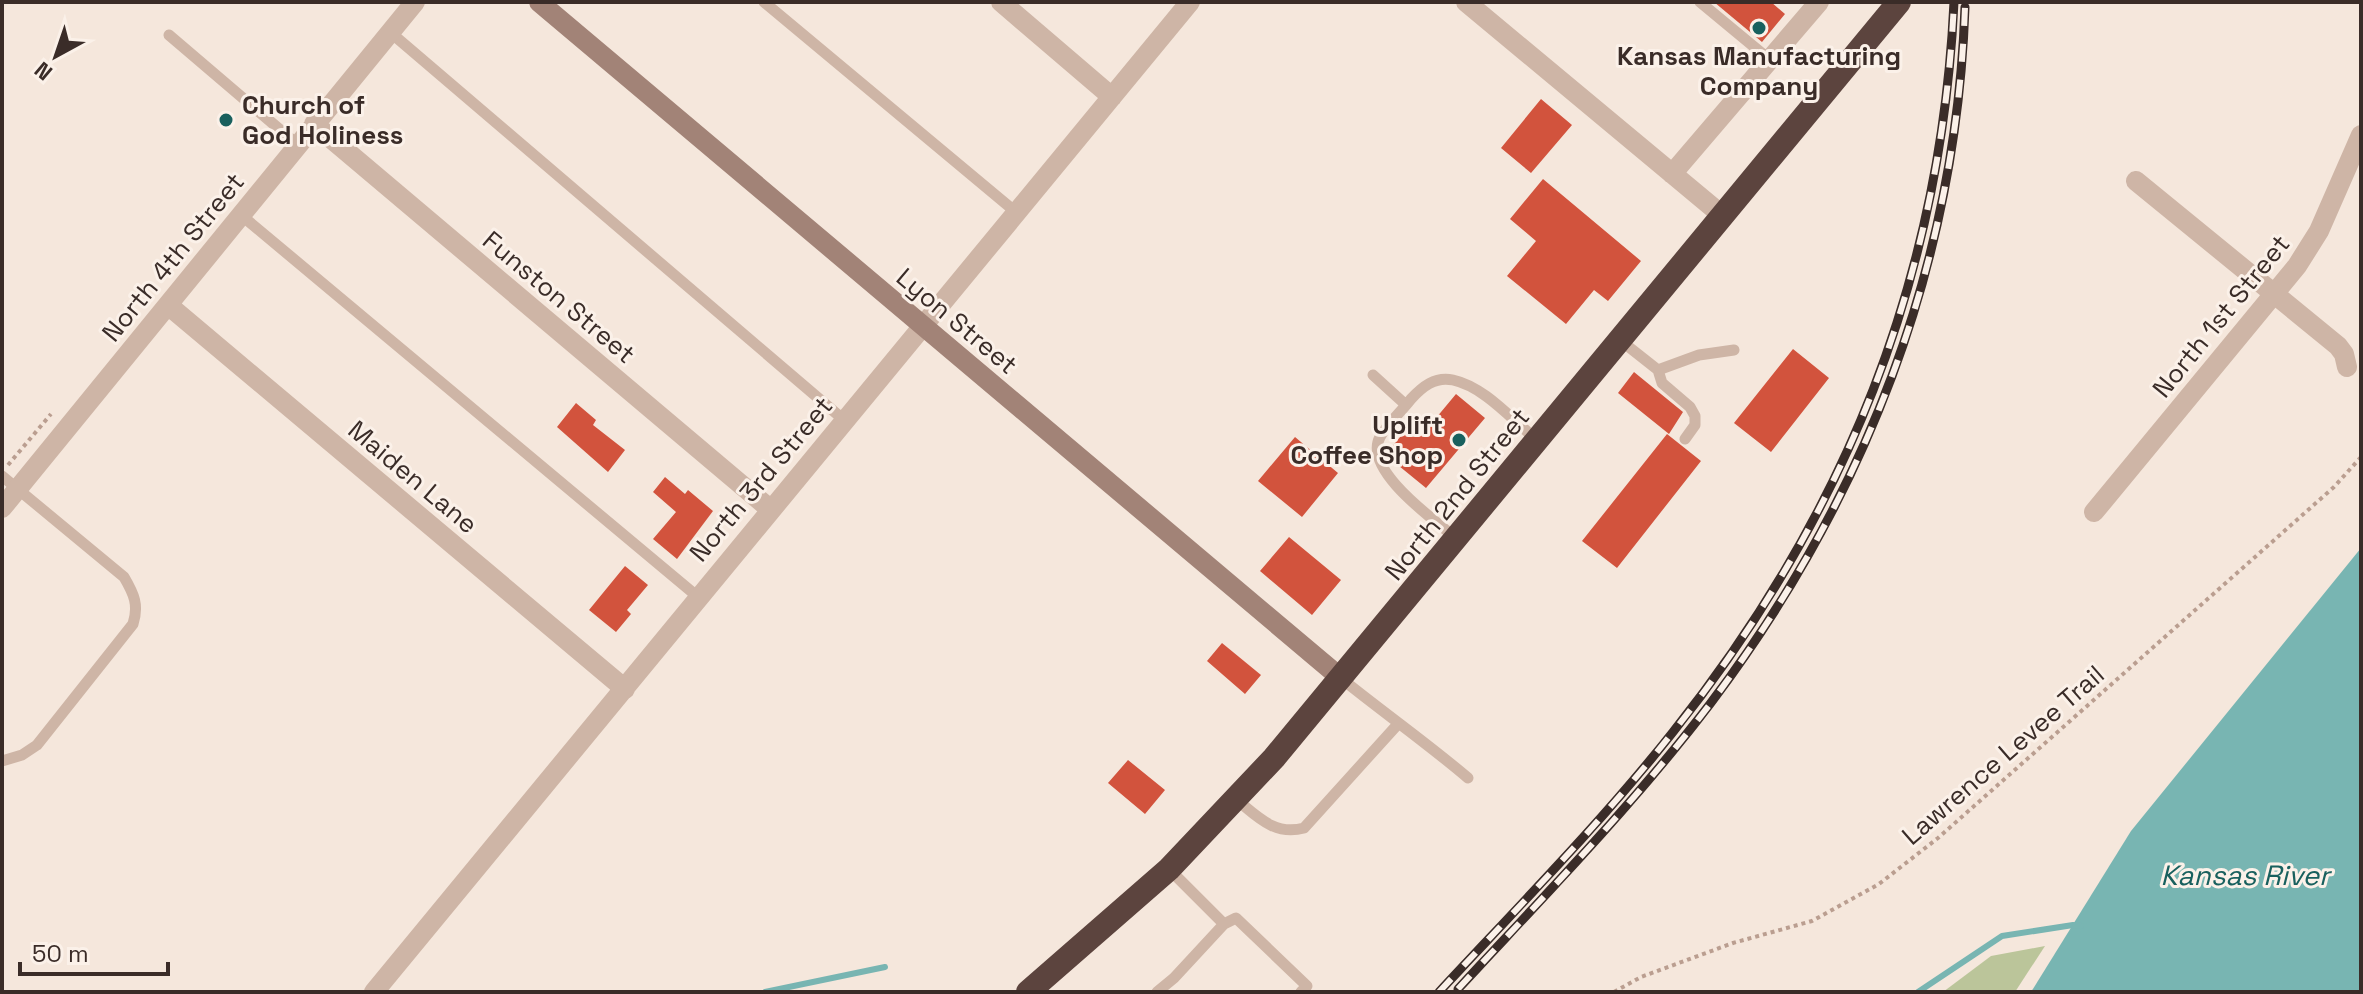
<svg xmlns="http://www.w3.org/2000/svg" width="2363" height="994" viewBox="0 0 2363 994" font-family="'Space Grotesk',sans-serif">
<rect width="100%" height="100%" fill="#f5e7dc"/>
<!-- green -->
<path fill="#bbc59a" d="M2045 946 2015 992H1943L1991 956Z"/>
<!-- water -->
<path fill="#78b5b2" d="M2361 548V992H2031L2131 831Z"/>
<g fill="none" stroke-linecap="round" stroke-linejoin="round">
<!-- stream -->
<path stroke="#78b5b2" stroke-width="6" d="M765 992 885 967
M1918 992 2002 936 2073 925 2081 926"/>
</g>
<!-- building -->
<path fill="#d2533d" d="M1714 2H1771L1785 14 1762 42Z
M1541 99 1572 125 1531 173 1501 148Z
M1543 179 1641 261 1608 301 1594 290 1566 324 1507 276 1536 241 1510 219Z
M1793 349 1829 378 1771 452 1734 423Z
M1634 372 1683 412 1669 434 1618 393Z
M1456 394 1485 418 1426 488 1388 457 1387 453 1409 426 1421 436Z
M576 403 596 420 593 425 625 450 608 472 557 427Z
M1667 434 1701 461 1617 568 1582 541Z
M1295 437 1338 473 1302 517 1258 481Z
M665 477 685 494 688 490 713 511 677 559 653 539 676 512 653 492Z
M1289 537 1341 580 1312 615 1260 571Z
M625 566 648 585 627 610 631 614 616 632 589 610Z
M1222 643 1261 675 1245 694 1207 661Z
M1128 760 1165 790 1145 814 1108 783Z"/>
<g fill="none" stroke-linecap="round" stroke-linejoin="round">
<!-- path -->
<path stroke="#ba9e90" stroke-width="4" stroke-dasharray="4 4" stroke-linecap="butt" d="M8 465 51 414
M1614 992 1641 977 1733 943 1812 921 1879 884 1938 838 2334 487 2361 457"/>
<!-- lane -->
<path stroke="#ceb5a6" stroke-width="11" d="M764 2 1017 213
M1700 2 1770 60
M390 32 844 420
M169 35 298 145
M241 215 698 597
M1620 340 1658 370 1662 383 1690 407 1695 416V425L1685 439
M1658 370 1699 355 1734 350
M1373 375 1406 405
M2 476 124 577C134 594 139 605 133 624L37 745 22 755 2 761
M1457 539C1436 521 1362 470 1380 437 1387 424 1402 411 1411 399 1422 387 1435 376 1453 380 1485 387 1512 420 1537 440
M1342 679C1384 713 1427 743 1468 778
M1237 800C1258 817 1275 836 1304 828L1398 724
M1169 869 1224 924 1236 918 1307 986 1301 992
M1157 992 1174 978 1224 924"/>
<!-- street -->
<path stroke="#ceb5a6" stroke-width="20" d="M1001 2 1112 97
M1466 2 1723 216
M314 124 770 509
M1672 174 1819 2
M2136 181 2338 346 2344 354 2347 367
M168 305 625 689
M2 508 415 2
M2094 512 2297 266 2319 231 2361 135
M374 992 1190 2"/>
<!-- secondary -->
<path stroke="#a28377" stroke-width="20" d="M539 2 1342 679"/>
<!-- highway -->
<path stroke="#5c443e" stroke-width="24" d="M1028 992 1169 869 1274 758 1899 2"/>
<defs>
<path id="rail" d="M1458 989C1544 896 1633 805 1710 704 1865 499 1956 265 1965 7
M1439 992C1518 907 1601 823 1673 732 1845 516 1941 279 1954 2"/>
</defs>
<!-- rail casing -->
<use href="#rail" stroke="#3a2c28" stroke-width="9"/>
<!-- rail -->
<use href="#rail" stroke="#fbf1e9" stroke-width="6" stroke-dasharray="18" stroke-linecap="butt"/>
</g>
<!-- markers -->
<g fill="#19605e" stroke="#fbf1e9" stroke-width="3">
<circle cx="1759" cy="28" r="8"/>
<circle cx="226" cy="120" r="8"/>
<circle cx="1459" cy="440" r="8"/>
</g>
<g text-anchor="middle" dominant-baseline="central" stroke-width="6" stroke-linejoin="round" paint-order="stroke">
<!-- poi labels -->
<g font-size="26" font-weight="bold" fill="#3a2c28" stroke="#fbf1e9">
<text x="1759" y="56">Kansas Manufacturing<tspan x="1759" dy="30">Company</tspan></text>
<text x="242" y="105" text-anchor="start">Church of<tspan x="242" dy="30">God Holiness</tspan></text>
<text x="1443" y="425" text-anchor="end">Uplift<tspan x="1443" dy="30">Coffee Shop</tspan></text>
</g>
<!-- street labels -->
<g font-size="26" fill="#3a2c28" stroke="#fbf1e9">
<text transform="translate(173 257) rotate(-51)">North 4th Street</text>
<text transform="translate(559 297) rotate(40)">Funston Street</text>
<text transform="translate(2221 316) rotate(-51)">North 1st Street</text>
<text transform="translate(957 321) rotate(40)">Lyon Street</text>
<text transform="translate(413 477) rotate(40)">Maiden Lane</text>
<text transform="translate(761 479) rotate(-50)">North 3rd Street</text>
<text transform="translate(1457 494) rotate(-51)">North 2nd Street</text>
<text transform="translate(2003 755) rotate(-41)">Lawrence Levee Trail</text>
</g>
<!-- water labels -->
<g font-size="28" font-style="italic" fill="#19605e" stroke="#fbf1e9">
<text x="2245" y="875">Kansas River</text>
</g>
</g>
<!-- border -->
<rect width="2363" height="994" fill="none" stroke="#3a2c28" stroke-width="8"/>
<!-- north arrow -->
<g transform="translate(56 56) rotate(220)" stroke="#fbf1e9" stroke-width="6" paint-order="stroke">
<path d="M0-6L14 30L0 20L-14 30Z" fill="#3a2c28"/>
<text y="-12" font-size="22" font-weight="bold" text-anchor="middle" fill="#3a2c28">N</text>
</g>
<!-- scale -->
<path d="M20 962v12h148v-12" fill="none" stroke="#3a2c28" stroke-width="4"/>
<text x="32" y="962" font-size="24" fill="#3a2c28" stroke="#fbf1e9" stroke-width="6" paint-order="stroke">50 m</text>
</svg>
